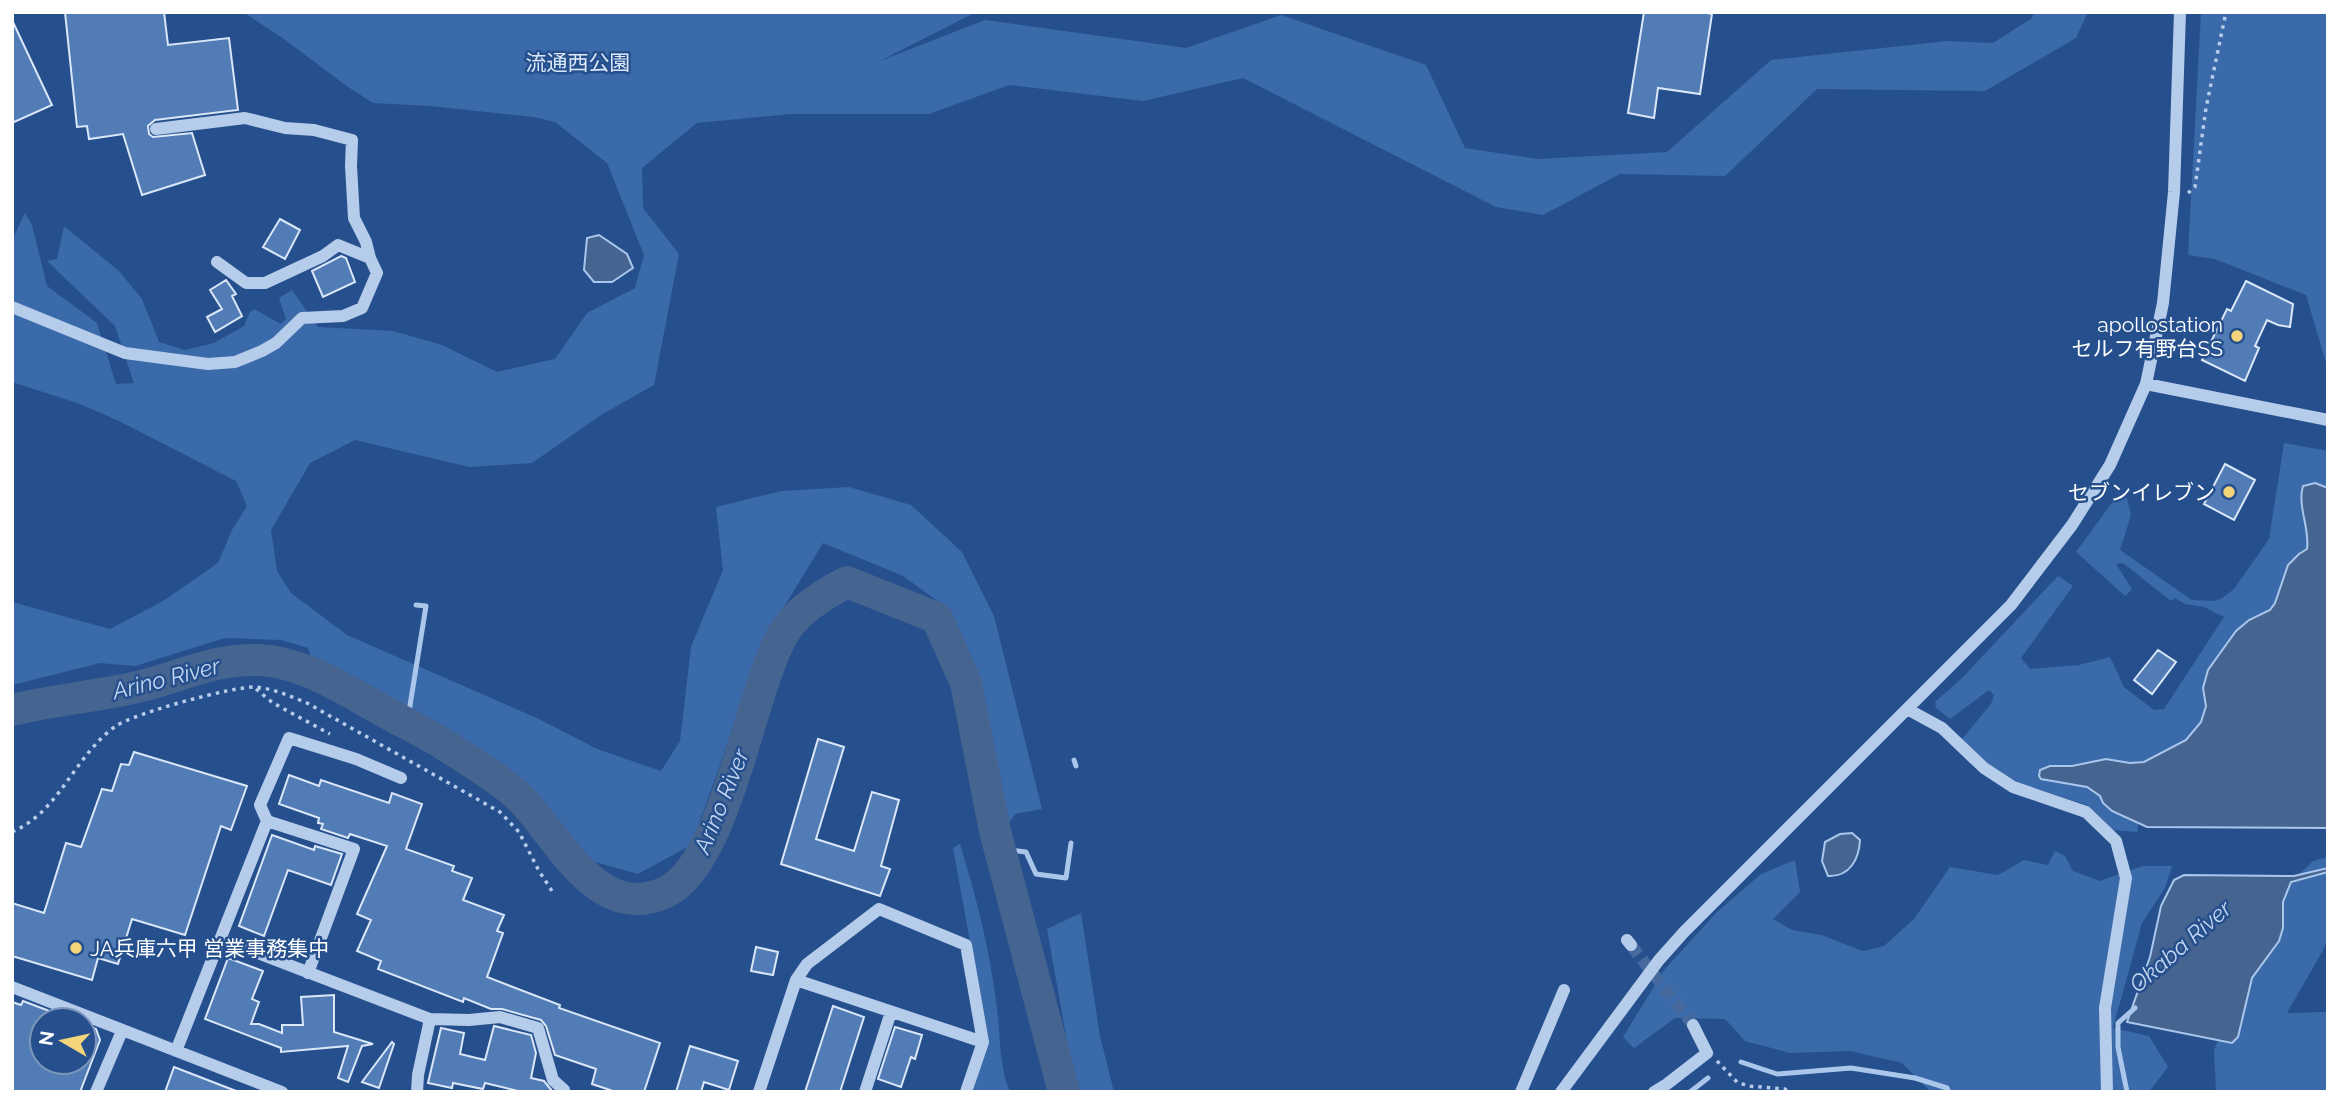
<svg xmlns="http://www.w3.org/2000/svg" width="2340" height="1104" viewBox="0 0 2340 1104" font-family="Raleway,'Noto Sans JP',sans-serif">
<rect width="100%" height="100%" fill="#26508d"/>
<!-- green -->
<path fill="#3a6aaa" d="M243 12H976L880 61 985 20 1186 48 1281 15 1426 65 1465 148 1537 159 1667 152 1771 60 1948 41 1993 43 2032 18 2034 12H2088L2076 38 1985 91 1817 89 1725 176 1620 174 1543 215 1496 207 1243 78 1143 101 1009 85 929 114H789L697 123 642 168 643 208 679 254 654 385 601 415 532 463 469 467 355 440 310 463 271 530 277 571 291 593 347 635 539 719 597 749 661 771 680 741 691 647 723 570 716 507 782 491 849 487 911 505 962 552 994 616 1042 809 1015 814 1005 829 969 670 947 608 903 576 823 543 759 648 719 768 691 845 638 874 592 861 546 814 455 735 312 662 308 648 281 640 225 638 135 666 100 663 12 685V602L110 629 163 601 218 563 232 530 247 506 236 481 119 421 80 404 12 382V240L25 213 32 225 47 286 97 323 116 384 134 383 115 326 47 261 57 259 64 226 119 271 142 299 159 342 185 350 214 343 244 326 250 312 254 309 281 324 286 319 279 298 292 290 318 327 393 331 442 345 497 372 555 359 587 313 635 288 644 255 607 163 555 122 534 117 430 106 373 103 348 87 284 39Z
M2201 12H2328V370L2306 295 2215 259 2188 255Z
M2284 443 2328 451V524L2299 570 2211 731 2101 789 2138 824V832L2113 830 2087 805 2017 783 1990 766 1962 739 1991 704 1994 695 1989 690 1950 719 1936 708 1935 702 1961 679 2058 576 2073 586 2021 658 2030 669 2079 665 2110 657 2124 687 2154 710 2164 709 2224 617 2204 607 2185 604 2175 598 2171 601 2123 563 2116 564 2132 589 2125 596 2076 552 2119 493 2127 498 2131 515 2120 550 2192 600 2214 601 2221 599 2234 589 2269 539Z
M960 844C976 896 989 947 996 1001 1001 1031 998 1065 1010 1092H973L988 1041 953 848Z
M2055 851 2065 856 2073 871 2100 881 2143 866H2172L2165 888 2142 923 2113 1028 2149 1036 2168 1067 2149 1092H2110L2101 1090 2100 1092H1931L1902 1063 1850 1051 1790 1053 1745 1041 1725 1019 1675 1018 1634 1048 1623 1037 1664 970 1717 912 1761 874 1795 860 1800 892 1773 919 1792 930 1821 935 1863 951 1884 946 1914 919 1950 867 1998 875 2024 860 2048 865Z
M2328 857V937L2323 950 2287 1013 2328 1012V1092H2216L2214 1051 2237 987 2278 894 2313 861Z
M1081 913 1100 1036 1114 1092H1076L1047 929Z"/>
<!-- water -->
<path fill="#466490" stroke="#aac7eb" stroke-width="2" d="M599 235 627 254 633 268 612 282H594L584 270 587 238Z
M2315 483 2328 488V828L2147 827 2112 811 2103 803 2100 796 2087 787 2041 779 2039 776 2040 770 2050 766H2072L2106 759 2130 763 2144 762 2186 740 2201 722 2206 706 2203 688 2208 670 2236 631 2249 620 2270 610 2275 603 2288 565 2299 554 2307 549C2310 528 2297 506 2303 486Z
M1852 833 1860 840C1859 859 1850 877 1828 876L1822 861 1825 842 1840 834Z
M2328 868V872L2291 882 2283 902V928L2279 941 2252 978 2238 1037 2232 1043 2127 1022 2150 957 2161 906 2174 880 2184 875 2294 876Z"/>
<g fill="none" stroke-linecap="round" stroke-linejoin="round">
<!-- stream -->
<path stroke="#aac7eb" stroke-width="5" d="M407 724 426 606 416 605
M1074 760 1076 766
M1002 852 1011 850 1026 852 1036 874 1066 878 1071 843
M1741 1062 1777 1074 1851 1068 1915 1078 1947 1088 1949 1092
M1690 1092 1708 1078
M2127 1092 2118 1047V1023L2135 1008"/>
<!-- river -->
<path stroke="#466490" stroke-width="32" d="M12 710C51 701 89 697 128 689 172 681 211 658 258 660 307 662 349 693 391 715 412 727 434 737 454 751 475 764 499 779 518 796 557 833 595 923 664 893 726 866 749 694 783 634 796 611 824 594 847 582L937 618 966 683 995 831 1064 1092"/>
</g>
<!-- building -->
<path fill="#527cb6" stroke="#dae7f8" stroke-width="2" d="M65 12H164L168 45 229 38 238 110 155 120 148 126 149 134 153 137 192 133 205 175 142 195 123 134 89 139 87 126 77 127Z
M1644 12H1702L1712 14 1700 94 1658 88 1654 118 1628 113Z
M12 20 52 105 12 123Z
M280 219 300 230 285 259 263 247Z
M341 256 346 258 355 282 323 297 312 271Z
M226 280 236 294 232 296 242 316 215 332 207 317 222 309 210 290Z
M2246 281 2293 304 2290 327 2278 325 2267 320 2255 346 2259 348 2245 381 2202 360 2227 309 2231 311Z
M2225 464 2255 480 2234 520 2204 504Z
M2158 650 2176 662 2152 694 2134 680Z
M818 739 844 747 816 839 854 851 872 792 899 800 881 866 890 869 880 896 781 864Z
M134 752 247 786 231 830 221 826 185 935 132 919 118 964 98 958 92 980 12 956V903L44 913 66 843 81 847 102 789 112 791 121 764 129 765Z
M289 775 319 786 321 780 389 803 392 793 422 804 406 849 454 866 452 871 472 878 463 900 504 915 497 931 503 933 487 977 560 1005 559 1008 660 1043 644 1092H616L592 1084 596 1069 555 1055 546 1026 541 1020 502 1009H491L464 998 463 1002 378 969 381 961 357 951 371 920 357 914 387 846 350 834 348 838 321 829 323 824 318 823 319 818 279 804Z
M272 835 314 850 315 846 342 854 331 885 288 870 264 936 239 926Z
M756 947 778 952 773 975 751 971Z
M228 958 263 971 252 999 259 1002 251 1024H259L282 1033V1025H303L301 997 334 995V1032L373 1044 362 1046 348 1082 338 1078 348 1046 281 1052V1048L205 1019Z
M23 1001 73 1020H42V1062H84V1024L96 1029 100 1040 80 1092H12V1002L21 1005Z
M833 1006 864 1017 840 1092H805Z
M494 1026 531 1035 536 1053 531 1078 544 1081 553 1092H522L485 1083 483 1089 453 1083 452 1088 428 1083 441 1028 464 1033 460 1054 485 1060Z
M895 1027 922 1035 915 1059 911 1057 901 1087 878 1079Z
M392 1042 394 1044 379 1088 362 1082Z
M690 1046 738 1061 729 1090 704 1082 701 1092H676Z
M174 1067 236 1091 235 1092H165Z"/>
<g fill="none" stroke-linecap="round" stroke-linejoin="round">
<!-- minor-tunnel -->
<path stroke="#476a9e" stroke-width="12" stroke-dasharray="12 6" stroke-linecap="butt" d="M1631 945 1693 1025"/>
<!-- path -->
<path stroke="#b6cceb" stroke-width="3.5" stroke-dasharray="3.5 5" stroke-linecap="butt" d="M2188 193 2195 187 2206 108 2226 12
M256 689 273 703 330 734
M12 832C52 815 68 774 96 744 102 737 110 730 116 726 135 713 234 686 256 687 274 689 290 696 307 703L500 812 519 832 539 871 554 894
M1717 1061 1737 1082 1748 1086 1785 1089 1788 1092"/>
<!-- minor -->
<path stroke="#b6cceb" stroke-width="12" d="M156 129 245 118 285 128 314 130 352 140 351 166 354 218 366 242 370 258
M12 307 125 353 208 364 235 362 262 351 276 343 302 318 343 316 362 308 377 273 370 258 338 245 323 256 265 283H246L217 262
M2146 384 2328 420
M1909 710 1942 728 1984 768 2013 787 2086 812 2116 841 2126 878 2105 1008 2107 1092
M267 821 260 805 289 738 356 759 401 778
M221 939 430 1019 469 1020 500 1017 538 1028 553 1080 564 1090
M1627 940 1631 945
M796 980 983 1042
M12 987 282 1092
M176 1051 267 821 354 849 308 973
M96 1092 122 1031
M417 1092 418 1075 430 1019
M759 1092 796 980 807 964 879 909 966 945 983 1042 966 1092
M865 1092 891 1012
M1521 1092 1564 990
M1561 1092 1659 960 1684 932 2011 605 2072 525 2110 465 2146 384 2163 303 2174 192 2180 12
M1654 1092 1667 1084 1707 1053 1693 1025"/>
</g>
<!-- markers -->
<g fill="#f4d47a" stroke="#26508d" stroke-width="2.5">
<circle cx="2237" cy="336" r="7"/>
<circle cx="2229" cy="492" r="7"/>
<circle cx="76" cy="948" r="7"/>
</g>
<g text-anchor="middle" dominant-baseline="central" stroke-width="5" stroke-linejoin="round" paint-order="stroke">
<!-- park labels -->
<g font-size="21" fill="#dae7f8" stroke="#26508d">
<text x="578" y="62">流通西公園</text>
</g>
<!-- poi labels -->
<g font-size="21" fill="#fff" stroke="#26508d" text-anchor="end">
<text x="2223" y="324">apollostation<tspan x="2223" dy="24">セルフ有野台SS</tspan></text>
<text x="2215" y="492">セブンイレブン</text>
<text x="90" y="948" text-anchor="start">JA兵庫六甲 営業事務集中</text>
</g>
<!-- water labels -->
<g font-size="23" font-style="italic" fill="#c2d6f2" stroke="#26508d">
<text transform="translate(166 678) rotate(-14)">Arino River</text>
<text transform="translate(721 801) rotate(-68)">Arino River</text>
<text transform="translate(2180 946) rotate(-41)">Okaba River</text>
</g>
</g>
<!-- border -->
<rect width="2340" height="1104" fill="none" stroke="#ffffff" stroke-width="28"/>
<!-- north arrow -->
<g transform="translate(63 1041) rotate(279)"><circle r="33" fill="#26508d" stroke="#7d96bb" stroke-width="2"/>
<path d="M0-5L12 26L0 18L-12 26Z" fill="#f4d47a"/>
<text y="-10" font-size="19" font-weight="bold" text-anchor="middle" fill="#ffffff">N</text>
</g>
</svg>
